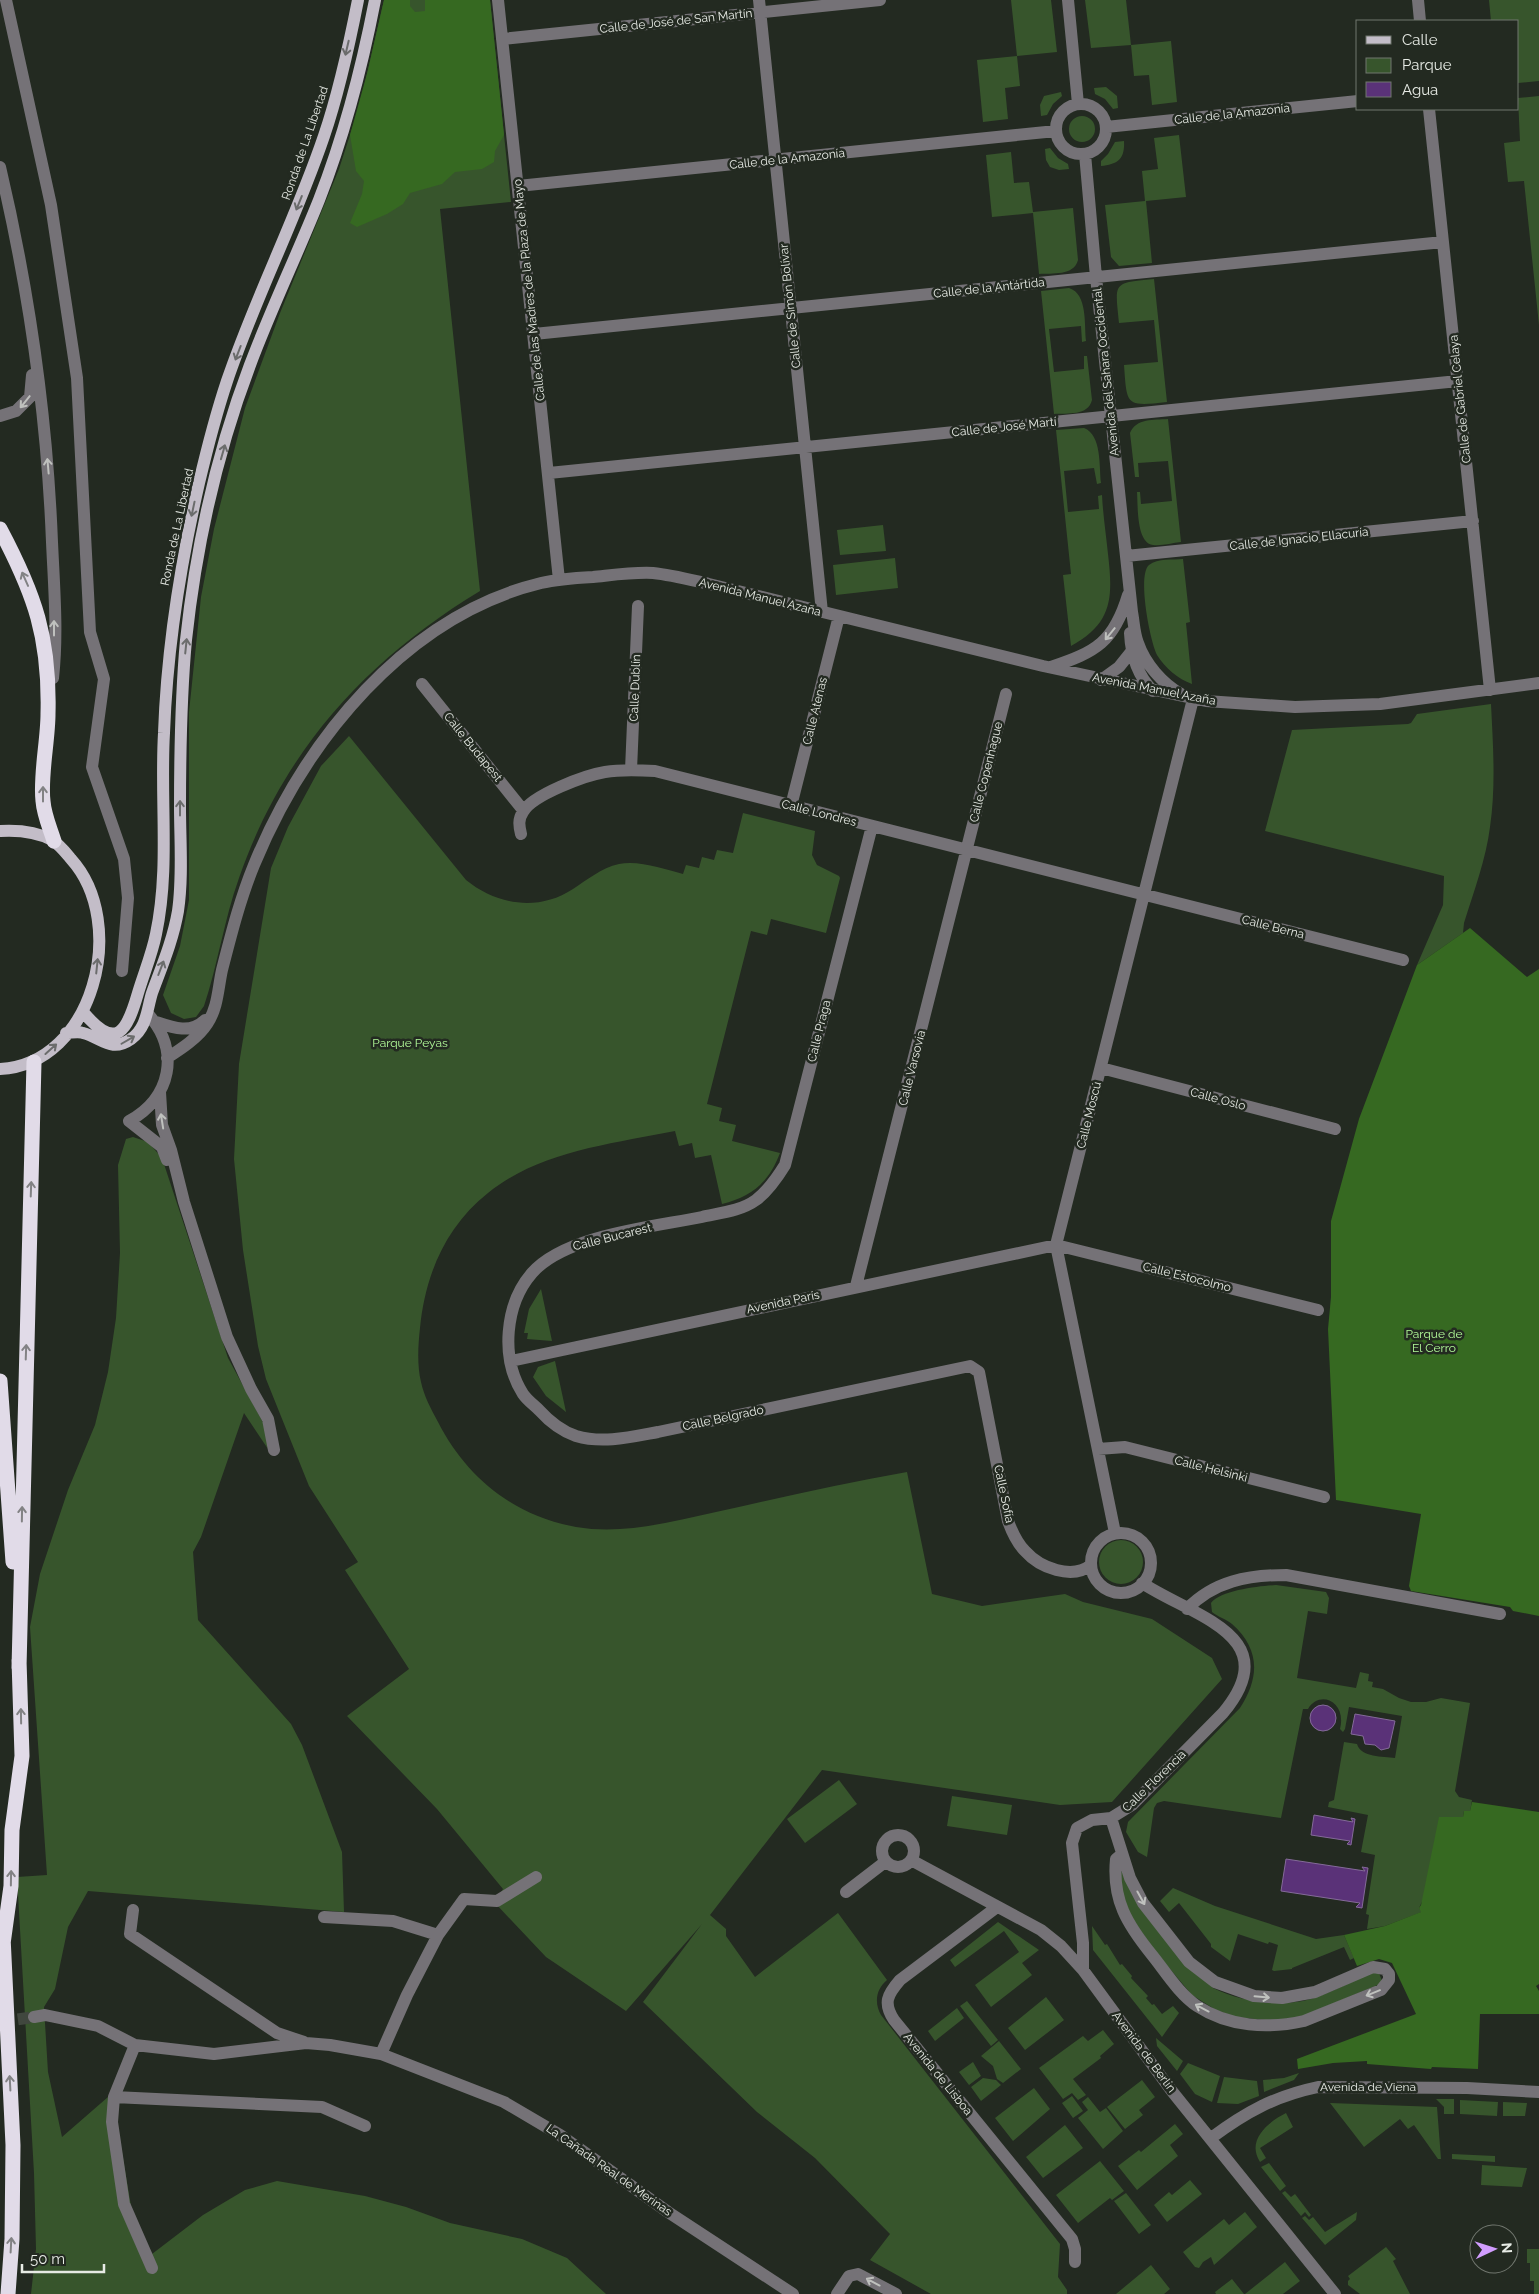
<svg xmlns="http://www.w3.org/2000/svg" width="1539" height="2294" viewBox="0 0 1539 2294" font-family="Raleway,sans-serif">
<rect width="100%" height="100%" fill="#232a21"/>
<!-- green -->
<path fill="#37552c" d="M384 0H490L511 202 440 209 480 591C366 660 283 751 239 878 224 920 218 964 204 1006L196 1017 184 1019 171 1013 163 995 180 946 189 900V712L201 597 214 529 245 408 280 313 339 169 360 104Z
M1011 0H1051L1057 52 1017 56 1020 86 1005 88 1008 119 983 122 977 60 1017 56Z
M1085 0H1126L1131 45 1171 41 1177 102 1152 105 1149 75 1134 76 1131 45 1091 48Z
M1489 0H1539V81L1518 83V21H1491Z
M1106 87 1117 96 1118 108 1113 109 1105 99 1095 94 1094 88Z
M1061 92 1062 96 1053 104 1047 115 1041 116 1040 105 1044 96Z
M1539 96V325L1524 181 1508 182 1504 143 1520 141 1518 98Z
M1069 129a13 13 0 1 1 26 0a13 13 0 1 1-26 0Z
M1179 135 1186 197 1146 201 1152 263 1119 266 1111 257 1105 205 1145 201 1142 171 1158 169 1154 138Z
M1124 141C1125 159 1118 164 1101 166V161L1108 154 1115 142Z
M1050 148 1058 158 1068 164 1069 169 1059 170 1050 167 1046 160 1045 149Z
M1011 152 1014 183 1029 182 1033 212 1073 208 1078 260C1074 276 1052 273 1039 274L1033 213 992 217 986 155Z
M1154 279 1167 402C1125 407 1127 405 1124 365L1158 362 1154 320 1119 323C1115 282 1112 283 1154 279Z
M1069 288C1088 294 1084 325 1086 341L1082 342 1081 326 1049 329 1054 372 1084 369V356H1087L1092 400C1088 416 1068 413 1054 414L1041 291Z
M1168 419 1181 542C1172 543 1162 546 1153 545 1136 543 1138 505 1137 492H1140L1141 504 1172 501 1168 461 1138 463 1139 477H1135L1130 433C1136 418 1154 420 1168 419Z
M1084 428C1102 435 1099 466 1101 483L1097 484 1094 468 1064 471 1068 512 1099 509 1098 496 1102 495C1103 515 1106 534 1108 554 1113 597 1113 623 1071 646L1063 575 1071 574 1056 430Z
M883 525 886 551 840 555 837 530Z
M895 558 898 588 836 595 833 565Z
M1183 559 1190 622 1186 623 1192 684C1178 679 1165 668 1157 655 1150 641 1137 575 1149 565 1158 558 1173 560 1183 559Z
M1491 704C1493 745 1496 786 1490 827 1486 859 1474 891 1464 923L1463 933 1417 965 1443 905 1444 876 1265 831 1292 730 1408 724 1411 723 1417 714Z
M349 736 466 880C497 905 538 912 573 889 587 880 601 868 619 864 639 860 664 869 683 874L686 865 699 868 702 857 714 860 717 850 733 853 743 813 815 831 812 855 817 865 839 876 840 878 826 933 771 919 767 935 751 931 707 1104 722 1108 719 1121 736 1125 732 1141 780 1153C769 1182 752 1197 722 1204L711 1155 695 1158 692 1143 679 1146 675 1131C611 1144 540 1151 488 1193 445 1227 425 1276 420 1328 418 1346 417 1365 421 1382 424 1396 431 1409 438 1422 466 1477 514 1516 576 1527 623 1535 670 1522 716 1512 779 1498 843 1483 907 1472L932 1594 982 1606 1065 1594 1083 1602 1152 1619 1212 1658 1222 1679 1112 1802 1060 1805 822 1770 710 1915 726 1929V1936L755 1977 838 1913 887 1980C876 1989 874 2003 881 2015L1060 2244 1058 2277 1067 2290V2294H931L870 2260 890 2234 815 2158 757 2112 643 2002 702 1924 626 2011 546 1957 495 1903 503 1889 437 1809 347 1716 409 1669 345 1570 358 1562 309 1486 266 1379 258 1346 243 1250 234 1159 239 1064 271 868 288 827 321 766Z
M133 1137 148 1142 162 1158 228 1358 265 1426 268 1449 244 1413 201 1537 193 1552 198 1620 291 1724 302 1745 342 1852 344 1912 88 1891 68 1927 55 1989 44 2007 48 2072 62 2137 108 2097 118 2128 132 2212 152 2254 203 2215 245 2190 277 2181 365 2196 406 2207 450 2223 522 2239 567 2258 606 2294H31L36 2249 34 2173 17 1877 47 1875 30 1627 40 1574 68 1490 95 1425 108 1372 116 1318 120 1253 118 1165 126 1139Z
M541 1289 552 1341 527 1339 528 1333H524L529 1309Z
M555 1361 566 1412 546 1396 533 1377 538 1367Z
M1099 1562a22 22 0 1 1 44 0a22 22 0 1 1-44 0Z
M1276 1585 1326 1592 1329 1598 1327 1614 1308 1611 1297 1678 1356 1688 1360 1672 1369 1674 1368 1681 1373 1682 1372 1687 1383 1689 1399 1698 1411 1702H1426L1441 1698 1470 1703 1455 1791 1459 1797 1472 1800 1470 1812 1464 1811 1463 1817 1419 1908 1422 1912 1385 1926 1367 1929 1369 1915 1366 1914 1375 1855 1361 1852 1368 1815 1328 1807 1329 1802 1334 1800 1344 1742 1357 1744C1361 1758 1383 1756 1395 1758L1402 1716 1349 1707 1345 1729 1343 1732 1340 1729C1347 1702 1320 1689 1308 1709H1303L1281 1818 1164 1801 1157 1803 1154 1808 1147 1857 1138 1852 1126 1832 1128 1822 1240 1708C1260 1677 1260 1649 1232 1624 1226 1619 1218 1617 1212 1612L1211 1603C1221 1590 1260 1586 1276 1585Z
M839 1780 857 1804 805 1843 787 1819Z
M952 1796 1012 1805 1007 1835 947 1826Z
M1124 1868 1213 1988C1239 2001 1274 2006 1303 2001 1326 1996 1350 1982 1371 1973H1379L1382 1981 1380 1984 1303 2016 1275 2021 1236 2017 1216 2010 1192 1995 1154 1950 1126 1909 1119 1875Z
M1173 1888 1215 1906 1316 1939 1344 1935 1354 1958 1350 1960 1344 1947 1292 1968V1969L1274 1971 1272 1970 1278 1945 1269 1942 1268 1944 1238 1934 1230 1961 1211 1947V1944L1179 1903 1169 1912 1160 1901Z
M998 1922 1039 1950 1022 1963 1032 1975 991 2007 975 1985 1019 1952 1004 1931 955 1967 950 1960Z
M1092 1926 1105 1945 1107 1944 1120 1965 1122 1964 1132 1976 1131 1978 1148 1996 1146 1998 1152 2005 1154 2004 1162 2014 1173 2006 1179 2013 1162 2037 1093 1950Z
M1046 1997 1064 2020 1025 2050 1008 2028Z
M967 2001 998 2040 991 2046 960 2006Z
M957 2008 964 2018 935 2041 928 2031Z
M1103 2030 1114 2044 1100 2056 1101 2058 1073 2079 1086 2095 1078 2100 1072 2093 1063 2099 1039 2068 1083 2036 1088 2041Z
M1156 2038 1183 2061 1177 2071 1157 2046Z
M999 2041 1021 2069 1003 2083 997 2079 993 2066 981 2056Z
M973 2062 981 2076 969 2085 959 2072Z
M1188 2063 1220 2076 1212 2102 1195 2094 1180 2074Z
M1299 2073 1294 2080 1264 2092 1263 2080 1284 2078Z
M1224 2077 1257 2081 1259 2096 1238 2104 1217 2103Z
M983 2078 996 2080 1001 2085 981 2101 971 2087Z
M1142 2080 1155 2097 1139 2110 1143 2115 1125 2129 1107 2107Z
M1034 2088 1050 2109 1013 2141 995 2118Z
M1072 2096 1083 2111 1073 2118 1062 2103Z
M1088 2097 1100 2112 1106 2108 1123 2131 1103 2149 1078 2118 1088 2110 1082 2102Z
M1436 2099H1454V2114H1444V2107Z
M1460 2100 1498 2102 1497 2116 1460 2114Z
M1503 2102 1527 2103 1525 2116H1503Z
M1330 2103 1437 2107 1441 2159H1438L1414 2125 1408 2129 1400 2119 1364 2147Z
M1286 2113 1293 2127 1260 2148 1266 2158 1260 2162C1246 2140 1268 2122 1286 2113Z
M1175 2124 1183 2134 1170 2145 1178 2156 1137 2190 1118 2166 1139 2150 1141 2152Z
M1065 2125 1083 2148 1043 2178 1026 2157Z
M1452 2154 1495 2156V2162L1452 2159Z
M1100 2161 1124 2191 1112 2200 1110 2198 1078 2223 1056 2195Z
M1269 2163 1286 2186 1280 2191 1261 2167Z
M1482 2165 1527 2168 1522 2187 1481 2185Z
M1190 2180 1202 2194 1167 2222 1154 2205 1169 2192 1172 2195Z
M1285 2191 1291 2197 1295 2194 1311 2215 1309 2217 1305 2212 1301 2216 1282 2193Z
M1126 2193 1151 2225 1139 2234 1114 2201Z
M1245 2212 1257 2227 1214 2265 1211 2257 1203 2262 1199 2268 1195 2267 1183 2252 1224 2219 1229 2225Z
M1357 2212 1356 2220 1325 2245 1302 2218 1305 2216 1309 2220 1313 2217 1325 2232Z
M1386 2247 1396 2259 1393 2261 1410 2294H1360L1348 2285V2281L1350 2279 1348 2276Z
M1527 2249H1539V2294H1534V2281H1530V2263H1527Z
M1285 2262 1300 2281 1283 2294H1245Z
M1151 2265 1170 2289 1164 2294H1116Z
M1232 2279 1244 2294H1216L1215 2292Z"/>
<!-- forest -->
<path fill="#366921" d="M384 0H410V6L415 12 425 11V0H490L504 135 495 151 494 162 482 169 455 172 442 184 410 193 403 204 387 214 357 227 350 223 362 194 364 181 356 171 350 135 368 70Z
M1470 928 1527 977 1539 969V1616L1513 1611 1510 1607 1411 1591 1409 1586 1421 1514 1336 1500 1328 1329 1331 1297V1221L1359 1119 1417 965Z
M1472 1802 1539 1812V1984L1536 1986 1539 1991V2014H1480L1478 2069 1432 2067 1431 2069 1367 2064V2061L1333 2063 1298 2069 1297 2059 1416 2014 1392 1963 1379 1959 1357 1966 1344 1935 1385 1926 1421 1912 1419 1908 1421 1905 1439 1817H1463L1464 1811H1470Z"/>
<!-- water -->
<path fill="#5a3278" stroke="#846a99" d="M1310 1718a13 13 0 1 1 26 0a13 13 0 1 1-26 0Z
M1355 1714 1395 1721 1389 1748 1381 1750 1375 1745 1365 1744 1363 1736 1351 1734Z
M1314 1815 1353 1822 1351 1818 1355 1819 1351 1845 1347 1844 1350 1841 1311 1835Z
M1286 1859 1365 1871 1362 1867 1368 1868 1362 1908 1356 1907 1360 1903 1281 1891Z"/>
<g fill="none" stroke-linecap="round" stroke-linejoin="round">
<!-- minor-tunnel -->
<path stroke="#40473e" stroke-width="12" stroke-dasharray="12 6" stroke-linecap="butt" d="M0 2022 34 2017"/>
<!-- minor -->
<path stroke="#757277" stroke-width="12" d="M6 0 51 205 77 378 90 632 104 679 92 767 124 859 128 898 122 971
M498 0 559 580
M759 0 822 612
M1068 0 1078 104
M1418 0 1420 21
M502 39 880 0
M1056 129a25 25 0 1 1 50 0a25 25 0 1 1-50 0Z
M1429 109 1490 690
M1106 127 1358 101
M1085 154 1096 277 1132 612C1134 622 1134 633 1138 643 1145 664 1163 684 1181 694
M0 167C29 290 47 416 52 542 54 587 58 633 53 678
M518 186 1056 131
M534 334 1443 242
M0 416 16 411 30 397 32 375
M549 473 1458 381
M1126 556 1473 521
M1130 633C1131 655 1137 675 1153 691
M1051 667C1096 652 1114 642 1128 595
M1101 680 1119 667 1135 647
M422 684 523 810
M631 770 638 606
M791 806 839 616
M872 826 785 1165C777 1178 768 1191 756 1200 741 1211 720 1213 702 1217 653 1227 565 1235 532 1273 505 1304 500 1358 523 1394 527 1400 534 1405 539 1410 549 1421 561 1431 576 1436 603 1444 631 1437 658 1432L970 1366 979 1372 1008 1521C1012 1532 1017 1543 1025 1551 1040 1568 1072 1580 1091 1565
M521 834C519 826 518 819 523 812 532 795 586 775 605 772 622 769 639 770 655 771L1403 960
M148 1014C181 1051 171 1098 129 1121L162 1147 167 1160
M153 1021C171 1027 190 1035 205 1020
M167 1058C181 1049 198 1038 207 1024 218 1008 218 988 222 970 231 935 240 899 254 865 305 741 405 616 541 583 558 579 575 578 593 577 613 575 633 572 653 573 672 575 691 580 709 584L1043 666 1206 701 1295 707 1380 704 1539 683
M1101 1068 1335 1129
M160 1092 162 1125 171 1150 184 1202 227 1337 251 1389 268 1419 274 1450
M856 1286 1006 694
M511 1361 1056 1245 1318 1310
M1098 1449 1125 1447 1324 1497
M1115 1533 1056 1245 1193 699
M1091 1563a30 30 0 1 1 60 0a30 30 0 1 1-60 0Z
M1187 1609C1214 1581 1248 1575 1286 1575L1500 1614
M1111 1818 1130 1878 1143 1903 1189 1962 1215 1982 1254 1996 1282 1998 1315 1992 1373 1967 1385 1969 1389 1974V1980L1381 1990 1304 2021C1268 2029 1229 2027 1197 2006 1179 1994 1165 1971 1152 1955 1127 1924 1112 1900 1116 1859L1122 1854
M882 1851a16 16 0 1 1 32 0a16 16 0 1 1-32 0Z
M911 1860 1041 1930 1061 1946 1083 1970 1171 2090 1335 2294
M846 1892 885 1862
M997 1907 900 1980C887 1995 883 2003 894 2020L1072 2239 1075 2249V2262
M133 1910 130 1934 277 2033 304 2042
M324 1917 393 1921 438 1935
M1083 1970V1943L1072 1843 1077 1828 1092 1820 1111 1818 1132 1805 1223 1713C1287 1636 1194 1617 1142 1583
M34 2017 45 2015 98 2026 135 2045 214 2054 306 2043 330 2045 381 2054 504 2102 560 2135 668 2212 793 2294
M135 2045 114 2097 322 2107 365 2126
M381 2054 407 1995 438 1935 464 1899 497 1901 536 1877
M114 2097 112 2122 124 2204 152 2268
M1211 2138C1246 2112 1275 2096 1318 2087L1467 2088 1539 2092
M837 2294 849 2276 858 2274 896 2294"/>
<!-- major -->
<path stroke="#c3bdc8" stroke-width="12" d="M0 831C17 830 37 832 52 840 59 844 66 853 71 859 129 923 94 1064 0 1069
M83 1012C117 1052 127 1031 138 993 144 973 152 954 156 934 170 868 160 800 164 733 167 648 180 566 199 483 207 449 216 414 227 381 255 298 296 219 324 136 339 92 349 46 358 0
M66 1033C71 1033 78 1031 83 1033 102 1038 111 1053 131 1039 147 1028 147 1009 152 993 162 966 173 940 178 911 183 877 180 841 180 807 180 751 181 695 186 640 196 547 217 452 250 365 271 309 297 255 319 200 344 136 362 67 375 0"/>
<!-- highway -->
<path stroke="#e1dbe8" stroke-width="15" d="M0 529C35 595 50 638 48 714 48 740 40 776 43 801 44 815 50 828 54 841
M0 1381 13 1562
M19 1668 34 1062
M3 1936 13 2145 12 2239 8 2294
M3 1944 11 1886 12 1830 22 1756 19 1660"/>
</g>
<!-- one-way arrows -->
<defs><path id="oneway-shaft" d="M-6 0H5M1.5-3L5.5 0L1.5 3" fill="none" stroke-width="1.6" stroke-linecap="round" stroke-linejoin="round" transform="scale(1.25)"/></defs>
<g stroke="#6b6c6c">
<use href="#oneway-shaft" transform="translate(347 48) rotate(103)"/>
<use href="#oneway-shaft" transform="translate(299 203) rotate(112)"/>
<use href="#oneway-shaft" transform="translate(238 353) rotate(111)"/>
<use href="#oneway-shaft" transform="translate(223 452) rotate(-74)"/>
<use href="#oneway-shaft" transform="translate(193 509) rotate(102)"/>
<use href="#oneway-shaft" transform="translate(186 646) rotate(-84)"/>
<use href="#oneway-shaft" transform="translate(180 808) rotate(-90)"/>
<use href="#oneway-shaft" transform="translate(97 966) rotate(-84)"/>
<use href="#oneway-shaft" transform="translate(161 968) rotate(-69)"/>
<use href="#oneway-shaft" transform="translate(128 1040) rotate(-30)"/>
<use href="#oneway-shaft" transform="translate(51 1049) rotate(-42)"/>
</g>
<g stroke="#bfc1be">
<use href="#oneway-shaft" transform="translate(25 402) rotate(129)"/>
<use href="#oneway-shaft" transform="translate(48 466) rotate(-95)"/>
<use href="#oneway-shaft" transform="translate(54 628) rotate(-90)"/>
<use href="#oneway-shaft" transform="translate(1110 634) rotate(129)"/>
<use href="#oneway-shaft" transform="translate(162 1121) rotate(-99)"/>
<use href="#oneway-shaft" transform="translate(1141 1898) rotate(61)"/>
<use href="#oneway-shaft" transform="translate(1373 1993) rotate(158)"/>
<use href="#oneway-shaft" transform="translate(1262 1997) rotate(5)"/>
<use href="#oneway-shaft" transform="translate(1202 2008) rotate(-152)"/>
<use href="#oneway-shaft" transform="translate(873 2282) rotate(-152)"/>
</g>
<g stroke="#828284">
<use href="#oneway-shaft" transform="translate(25 579) rotate(-114)"/>
<use href="#oneway-shaft" transform="translate(43 794) rotate(-90)"/>
<use href="#oneway-shaft" transform="translate(31 1189) rotate(-88)"/>
<use href="#oneway-shaft" transform="translate(26 1352) rotate(-88)"/>
<use href="#oneway-shaft" transform="translate(22 1514) rotate(-89)"/>
<use href="#oneway-shaft" transform="translate(21 1716) rotate(-91)"/>
<use href="#oneway-shaft" transform="translate(11 1878) rotate(-89)"/>
<use href="#oneway-shaft" transform="translate(10 2083) rotate(-93)"/>
<use href="#oneway-shaft" transform="translate(11 2245) rotate(-87)"/>
</g>
<g text-anchor="middle" dominant-baseline="central" stroke-width="5" stroke-linejoin="round" paint-order="stroke">
<!-- street labels -->
<g font-size="12" fill="#e7ebe5" stroke="#232a21">
<text transform="translate(676 21) rotate(-6)">Calle de José de San Martín</text>
<text transform="translate(1232 114) rotate(-6)">Calle de la Amazonía</text>
<text transform="translate(305 143) rotate(-71)">Ronda de La Libertad</text>
<text transform="translate(787 159) rotate(-6)">Calle de la Amazonía</text>
<text transform="translate(989 288) rotate(-6)">Calle de la Antártida</text>
<text transform="translate(529 290) rotate(-96)">Calle de las Madres de la Plaza de Mayo</text>
<text transform="translate(790 306) rotate(-96)">Calle de Simón Bolívar</text>
<text transform="translate(1106 372) rotate(-96)">Avenida del Sahara Occidental</text>
<text transform="translate(1460 399) rotate(-96)">Calle de Gabriel Celaya</text>
<text transform="translate(1004 427) rotate(-6)">Calle de José Martí</text>
<text transform="translate(177 527) rotate(-78)">Ronda de La Libertad</text>
<text transform="translate(1299 539) rotate(-6)">Calle de Ignacio Ellacuría</text>
<text transform="translate(760 597) rotate(14)">Avenida Manuel Azaña</text>
<text transform="translate(635 688) rotate(-88)">Calle Dublín</text>
<text transform="translate(1154 689) rotate(11)">Avenida Manuel Azaña</text>
<text transform="translate(815 711) rotate(-76)">Calle Atenas</text>
<text transform="translate(473 747) rotate(51)">Calle Budapest</text>
<text transform="translate(986 772) rotate(-76)">Calle Copenhague</text>
<text transform="translate(819 813) rotate(14)">Calle Londres</text>
<text transform="translate(1273 927) rotate(14)">Calle Berna</text>
<text transform="translate(819 1031) rotate(-76)">Calle Praga</text>
<text transform="translate(912 1068) rotate(-76)">Calle Varsovia</text>
<text transform="translate(1218 1099) rotate(15)">Calle Oslo</text>
<text transform="translate(1089 1115) rotate(-76)">Calle Moscú</text>
<text transform="translate(612 1237) rotate(-14)">Calle Bucarest</text>
<text transform="translate(1187 1277) rotate(14)">Calle Estocolmo</text>
<text transform="translate(783 1302) rotate(-12)">Avenida París</text>
<text transform="translate(723 1418) rotate(-12)">Calle Belgrado</text>
<text transform="translate(1211 1469) rotate(14)">Calle Helsinki</text>
<text transform="translate(1004 1494) rotate(78)">Calle Sofía</text>
<text transform="translate(1154 1781) rotate(-44)">Calle Florencia</text>
<text transform="translate(1144 2052) rotate(53)">Avenida de Berlín</text>
<text transform="translate(938 2074) rotate(51)">Avenida de Lisboa</text>
<text x="1368" y="2087">Avenida de Viena</text>
<text transform="translate(609 2170) rotate(35)">La Cañada Real de Merinas</text>
</g>
<!-- park labels -->
<g font-size="12" fill="#b2fb99" stroke="#232a21">
<text x="410" y="1043">Parque Peyas</text>
<text x="1434" y="1334">Parque de<tspan x="1434" dy="14">El Cerro</tspan></text>
</g>
</g>
<!-- legend -->
<rect x="1356" y="20" width="162" height="90" fill="#232a21" stroke="#71776f"/>
<rect x="1366" y="36" width="25" height="8" fill="#c3bdc8" stroke="#71776f"/>
<text x="1402" y="45" font-size="15" fill="#e7ebe5">Calle</text>
<rect x="1366" y="58" width="25" height="15" fill="#37552c" stroke="#71776f"/>
<text x="1402" y="70" font-size="15" fill="#e7ebe5">Parque</text>
<rect x="1366" y="82" width="25" height="15" fill="#5a3278" stroke="#71776f"/>
<text x="1402" y="95" font-size="15" fill="#e7ebe5">Agua</text>
<!-- north arrow -->
<g transform="translate(1494 2249) rotate(86)"><circle r="24" fill="#232a21" stroke="#71776f"/>
<path d="M0-4L9 19L0 12L-9 19Z" fill="#d19dfe"/>
<text y="-8" font-size="14" font-weight="bold" text-anchor="middle" fill="#e7ebe5">N</text>
</g>
<!-- scale -->
<path d="M22 2264v8h82v-8" fill="none" stroke="#e7ebe5" stroke-width="2.5"/>
<text x="30" y="2264" font-size="15" fill="#e7ebe5" stroke="#232a21" stroke-width="4" paint-order="stroke">50 m</text>
</svg>
